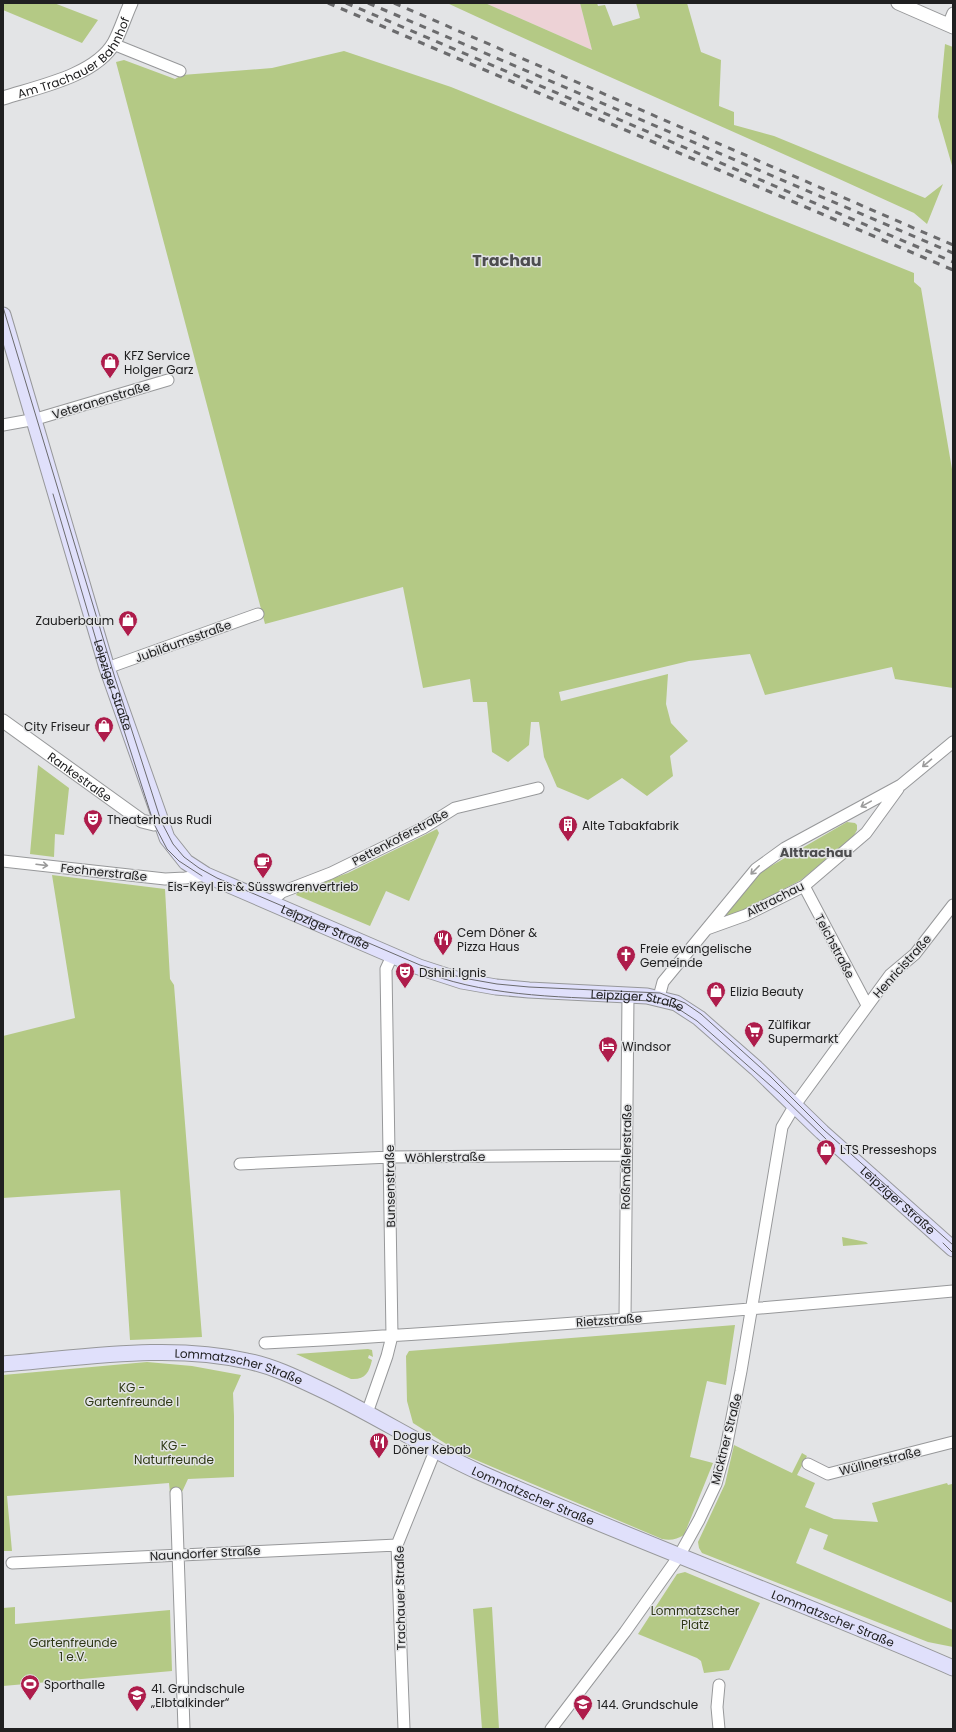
<svg xmlns="http://www.w3.org/2000/svg" width="956" height="1732" viewBox="0 0 956 1732" font-family="Poppins,sans-serif">
<rect width="100%" height="100%" fill="#e3e4e6"/>
<!-- commercial -->
<path fill="#edd2d6" d="M485 3H580L592 50Z"/>
<!-- green -->
<path fill="#b4c985" d="M3 3H54L98 20 82 43 3 10Z
M447 3H485L592 50 580 3H597L598 6 605 5 613 26 640 18 636 3H687L701 52 721 60 719 106 734 112V125L774 136 925 198 943 184 927 224 914 213C759 142 602 75 447 3Z
M945 44 953 47V169L938 117Z
M344 51 451 87 914 273V282L921 288 953 475V688L895 679 892 667 765 695 750 654 689 661 559 692 561 701 668 674 666 704 671 723 688 741 670 756 673 776 647 796 622 778 588 800 557 787 544 757 539 722H531L529 745 508 762 492 752 487 702H473L470 679 423 688 403 587 265 624 116 62 124 60 175 79 182 75 272 68Z
M38 765 69 788 64 835 55 834 54 857 30 854Z
M847 822 855 823 857 825V830L853 837 801 880 733 916 727 915V913L759 873Z
M437 829 439 833 409 901 386 891 370 926 296 895 299 890 348 873Z
M52 875 165 889 170 979 174 985 202 1337 130 1340 120 1190 3 1198V1036L75 1018Z
M842 1237 866 1242 868 1244 843 1246Z
M735 1325 726 1385 707 1381 690 1457 713 1463 684 1535C677 1539 671 1541 662 1539L462 1454 413 1423 407 1401 406 1356 409 1351Z
M368 1349 372 1350 373 1357 369 1355 368 1358 372 1360C369 1373 365 1380 351 1379L296 1354Z
M147 1362 192 1366 241 1375 233 1393 234 1416V1477L188 1479 182 1492 170 1493 169 1483 7 1496 12 1551H3V1375Z
M734 1445 792 1473 802 1453 807 1456 797 1475 815 1483 805 1507 834 1519 878 1522 872 1503 947 1483 948 1485 952 1484 953 1603 823 1549 828 1535 810 1528 796 1563 953 1630V1647L928 1642 702 1553 699 1548 698 1542 725 1484Z
M685 1572 760 1603 729 1670 704 1673 701 1661 697 1658 638 1634 677 1574Z
M15 1607V1624L170 1610 172 1671 3 1686V1608Z
M492 1607 499 1729H482L473 1609Z"/>
<g fill="none" stroke-linecap="round" stroke-linejoin="round">
<defs>
<path id="minor" d="M948 25 953 13
M113 44 180 71
M3 425 36 419 168 380
M107 668 258 614
M3 861 165 879 185 878 206 875
M804 886 867 1005
M269 903 282 892 331 873 423 828 455 808 538 788
M707 929 746 915 804 886 866 833 898 789
M659 997 663 982 756 869 785 848 901 785 953 742
M240 1164 390 1157 626 1155
M625 1319 628 995
M265 1343C495 1331 724 1312 953 1291
M367 1413 387 1356 392 1336 386 969 392 956
M808 1464 828 1474 953 1442
M176 1493 184 1729
M12 1563 397 1545
M719 1685 717 1707 719 1729
M404 1729 397 1545 435 1451
M551 1729 625 1632 679 1556 699 1520 716 1484 726 1448 741 1371 782 1127 795 1105 890 975 915 954 953 905"/>
<g id="tertiary">
<path d="M898 3 953 27"/>
<path id="s1" d="M3 98C37 87 95 76 114 43 121 30 125 16 131 3"/>
<path id="s2" d="M3 721 142 821 154 824 159 822"/>
</g>
<g id="secondary">
<path id="s3" d="M3 315 107 668 167 838 186 862 206 875 419 967 462 981 496 987 529 990 647 996 676 1003 699 1018 756 1068 822 1132 953 1249"/>
<path id="s4" d="M3 1364C82 1358 169 1343 247 1361 272 1366 295 1377 318 1388 374 1414 425 1448 481 1473 637 1542 797 1600 953 1668"/>
</g>
</defs>
<!-- minor casing -->
<use href="#minor" stroke="#97989a" stroke-width="13"/>
<!-- tertiary casing -->
<use href="#tertiary" stroke="#97989a" stroke-width="15"/>
<!-- secondary casing -->
<use href="#secondary" stroke="#97989a" stroke-width="17"/>
<!-- minor -->
<use href="#minor" stroke="#fff" stroke-width="11"/>
<!-- tertiary -->
<use href="#tertiary" stroke="#fff" stroke-width="13"/>
<!-- secondary -->
<use href="#secondary" stroke="#e0e0fb" stroke-width="15"/>
<!-- tram -->
<path stroke="#6b6b6d" stroke-width="1" d="M3 307 115 678 161 821 173 844 184 857 199 868 217 878 420 965 463 978 497 984 529 987 660 993 685 1003 701 1014 771 1077 824 1130 953 1245
M53 494 110 687 154 824 167 849 179 861 202 876
M441 978C507 999 582 997 651 1001L674 1006 697 1021 779 1093 829 1142
M943 1243 953 1253"/>
<!-- rail -->
<path stroke="#6b6b6d" stroke-width="3" stroke-dasharray="7 7" stroke-linecap="butt" d="M328 3 953 270
M346 3 953 262
M368 3 953 253
M394 3 953 245"/>
</g>
<!-- one-way arrows -->
<defs><path id="oneway-shaft" d="M-6 0H5M1.5-3L5.5 0L1.5 3" fill="none" stroke-width="1.6" stroke-linecap="round" stroke-linejoin="round"/></defs>
<g stroke="#9b9b9b">
<use href="#oneway-shaft" transform="translate(927 763) rotate(140)"/>
<use href="#oneway-shaft" transform="translate(866 804) rotate(151)"/>
<use href="#oneway-shaft" transform="translate(42 865) rotate(7)"/>
<use href="#oneway-shaft" transform="translate(755 870) rotate(135)"/>
</g>
<!-- icons -->
<defs>
<symbol id="shop-pin" viewBox="-11 -11 22 30"><path d="M0 17L-7.5 6A9.5 9.5 0 1 1 7.5 6Z" fill="#ae1c4b" stroke="#e3e4e6"/><path d="M-5-2.5h2.3a2.7 3.5 0 0 1 5.4 0H5L5.5 6h-11ZM-1.5-2.5h3a1.5 2.3 0 0 0-3 0Z" fill="#fff"/></symbol>
<symbol id="theatre-pin" viewBox="-11 -11 22 30"><path d="M0 17L-7.5 6A9.5 9.5 0 1 1 7.5 6Z" fill="#ae1c4b" stroke="#e3e4e6"/><path d="M-5-5.5Q0-4 5-5.5V0Q5 5 0 6Q-5 5-5 0ZM-3.3-2.5H-1v1.5H-3.3ZM1-2.5H3.3v1.5H1ZM-2.8 1Q0 5.5 2.8 1Z" fill="#fff"/></symbol>
<symbol id="building-pin" viewBox="-11 -11 22 30"><path d="M0 17L-7.5 6A9.5 9.5 0 1 1 7.5 6Z" fill="#ae1c4b" stroke="#e3e4e6"/><path d="M-4-6H4V6H1V3H-1V6H-4ZM-2.5-4.3h1.7v1.8h-1.7ZM.8-4.3h1.7v1.8H.8ZM-2.5-1h1.7V.8h-1.7ZM.8-1h1.7V.8H.8Z" fill="#fff"/></symbol>
<symbol id="cafe-pin" viewBox="-11 -11 22 30"><path d="M0 17L-7.5 6A9.5 9.5 0 1 1 7.5 6Z" fill="#ae1c4b" stroke="#e3e4e6"/><path d="M-5.5-4.5H6V0H3Q3 3.5 0 3.5H-2.5Q-5.5 3.5-5.5 0ZM3-3.2v2h1.7v-2ZM-6 4.5H4V6H-6Z" fill="#fff"/></symbol>
<symbol id="restaurant-pin" viewBox="-11 -11 22 30"><path d="M0 17L-7.5 6A9.5 9.5 0 1 1 7.5 6Z" fill="#ae1c4b" stroke="#e3e4e6"/><path d="M-5-6h1v4h1v-4h1v4h1v-4h1v5L-1.5 .5V6h-2V.5L-5-1ZM5-6V6H3V1.5H1.5Q1.5-4 5-6Z" fill="#fff"/></symbol>
<symbol id="church-pin" viewBox="-11 -11 22 30"><path d="M0 17L-7.5 6A9.5 9.5 0 1 1 7.5 6Z" fill="#ae1c4b" stroke="#e3e4e6"/><path d="M-1.2-6h2.4v3.5h3.3v2.4h-3.3V6h-2.4V-.1h-3.3v-2.4h3.3Z" fill="#fff"/></symbol>
<symbol id="supermarket-pin" viewBox="-11 -11 22 30"><path d="M0 17L-7.5 6A9.5 9.5 0 1 1 7.5 6Z" fill="#ae1c4b" stroke="#e3e4e6"/><path d="M-6-5.5h2.5l.6 2H6L4.5 2H-2.5L-4.4-4H-6ZM-1.5 3.2a1.3 1.3 0 1 0 .1 0ZM3 3.2a1.3 1.3 0 1 0 .1 0Z" fill="#fff"/></symbol>
<symbol id="hotel-pin" viewBox="-11 -11 22 30"><path d="M0 17L-7.5 6A9.5 9.5 0 1 1 7.5 6Z" fill="#ae1c4b" stroke="#e3e4e6"/><path d="M-6-4.5h1.5V1H6V5H4.5V3h-9V5H-6ZM-4 0a1.8 1.8 0 1 1 3.6 0ZM.5 0V-2.5h3Q6-2.5 6 0Z" fill="#fff"/></symbol>
<symbol id="stadium-pin" viewBox="-11 -11 22 30"><path d="M0 17L-7.5 6A9.5 9.5 0 1 1 7.5 6Z" fill="#ae1c4b" stroke="#e3e4e6"/><path d="M0-5a6.5 5 0 1 0 0 10a6.5 5 0 1 0 0-10ZM-3.5-1.8h7v3.6h-7Z" fill="#fff"/></symbol>
<symbol id="school-pin" viewBox="-11 -11 22 30"><path d="M0 17L-7.5 6A9.5 9.5 0 1 1 7.5 6Z" fill="#ae1c4b" stroke="#e3e4e6"/><path d="M0-5L7-2L0 1L-7-2ZM-4 1L0 2.5L4 1V4Q0 6-4 4Z" fill="#fff"/></symbol>
</defs>
<g fill-rule="evenodd">
<use href="#shop-pin" x="99" y="351" width="22" height="30"/>
<use href="#shop-pin" x="117" y="609" width="22" height="30"/>
<use href="#shop-pin" x="93" y="715" width="22" height="30"/>
<use href="#theatre-pin" x="82" y="808" width="22" height="30"/>
<use href="#building-pin" x="557" y="814" width="22" height="30"/>
<use href="#cafe-pin" x="252" y="851" width="22" height="30"/>
<use href="#restaurant-pin" x="432" y="928" width="22" height="30"/>
<use href="#church-pin" x="615" y="944" width="22" height="30"/>
<use href="#theatre-pin" x="394" y="961" width="22" height="30"/>
<use href="#shop-pin" x="705" y="980" width="22" height="30"/>
<use href="#supermarket-pin" x="743" y="1020" width="22" height="30"/>
<use href="#hotel-pin" x="597" y="1035" width="22" height="30"/>
<use href="#shop-pin" x="815" y="1138" width="22" height="30"/>
<use href="#restaurant-pin" x="368" y="1431" width="22" height="30"/>
<use href="#stadium-pin" x="19" y="1673" width="22" height="30"/>
<use href="#school-pin" x="126" y="1684" width="22" height="30"/>
<use href="#school-pin" x="572" y="1693" width="22" height="30"/>
</g>
<g text-anchor="middle" dominant-baseline="central" stroke-width="3" stroke-linejoin="round" paint-order="stroke">
<!-- street labels -->
<g font-size="12" fill="#202021" stroke="#e3e4e6">
<text stroke="none"><textPath href="#s1" startOffset="85">Am Trachauer Bahnhof</textPath></text>
<text transform="translate(101 400) rotate(-17)">Veteranenstraße</text>
<text transform="translate(183 641) rotate(-20)">Jubiläumsstraße</text>
<text stroke="none"><textPath href="#s3" startOffset="386">Leipziger Straße</textPath></text>
<text stroke="none"><textPath href="#s2" startOffset="95">Rankestraße</textPath></text>
<text transform="translate(400 837) rotate(-28)">Pettenkoferstraße</text>
<text transform="translate(104 872) rotate(6)">Fechnerstraße</text>
<text transform="translate(775 899) rotate(-27)">Alttrachau</text>
<text stroke="none"><textPath href="#s3" startOffset="733">Leipziger Straße</textPath></text>
<text transform="translate(835 946) rotate(62)">Teichstraße</text>
<text transform="translate(902 966) rotate(-48)">Henricistraße</text>
<text stroke="none"><textPath href="#s3" startOffset="1057">Leipziger Straße</textPath></text>
<text transform="translate(445 1157) rotate(-1)">Wöhlerstraße</text>
<text transform="translate(626 1157) rotate(-89)">Roßmäßlerstraße</text>
<text transform="translate(390 1186) rotate(-91)">Bunsenstraße</text>
<text stroke="none"><textPath href="#s3" startOffset="1393">Leipziger Straße</textPath></text>
<text transform="translate(609 1320) rotate(-4)">Rietzstraße</text>
<text stroke="none"><textPath href="#s4" startOffset="238">Lommatzscher Straße</textPath></text>
<text transform="translate(726 1439) rotate(-76)">Micktner Straße</text>
<text transform="translate(880 1461) rotate(-14)">Wüllnerstraße</text>
<text stroke="none"><textPath href="#s4" startOffset="562">Lommatzscher Straße</textPath></text>
<text transform="translate(205 1553) rotate(-3)">Naundorfer Straße</text>
<text transform="translate(400 1598) rotate(-91)">Trachauer Straße</text>
<text stroke="none"><textPath href="#s4" startOffset="886">Lommatzscher Straße</textPath></text>
</g>
<!-- poi labels -->
<g font-size="12" fill="#202021" stroke="#e3e4e6" text-anchor="start">
<text x="124" y="355">KFZ Service<tspan x="124" dy="14">Holger Garz</tspan></text>
<text x="114" y="620" text-anchor="end">Zauberbaum</text>
<text x="90" y="726" text-anchor="end">City Friseur</text>
<text x="107" y="819">Theaterhaus Rudi</text>
<text x="582" y="825">Alte Tabakfabrik</text>
<text x="263" y="886" text-anchor="middle">Eis-Keyl Eis &amp; Süsswarenvertrieb</text>
<text x="457" y="932">Cem Döner &amp;<tspan x="457" dy="14">Pizza Haus</tspan></text>
<text x="640" y="948">Freie evangelische<tspan x="640" dy="14">Gemeinde</tspan></text>
<text x="419" y="972">Dshini Ignis</text>
<text x="730" y="991">Elizia Beauty</text>
<text x="768" y="1024">Zülfikar<tspan x="768" dy="14">Supermarkt</tspan></text>
<text x="622" y="1046">Windsor</text>
<text x="840" y="1149">LTS Presseshops</text>
<text x="393" y="1435">Dogus<tspan x="393" dy="14">Döner Kebab</tspan></text>
<text x="44" y="1684">Sporthalle</text>
<text x="151" y="1688">41. Grundschule<tspan x="151" dy="14">„Elbtalkinder“</tspan></text>
<text x="597" y="1704">144. Grundschule</text>
</g>
<!-- park labels -->
<g font-size="12" fill="#2e3815" stroke="#e3e4e6">
<text x="132" y="1387">KG -<tspan x="132" dy="14">Gartenfreunde I</tspan></text>
<text x="174" y="1445">KG -<tspan x="174" dy="14">Naturfreunde</tspan></text>
<text x="695" y="1610">Lommatzscher<tspan x="695" dy="14">Platz</tspan></text>
<text x="73" y="1642">Gartenfreunde<tspan x="73" dy="14">1 e.V.</tspan></text>
</g>
<!-- neighbourhood labels -->
<g font-size="13" font-weight="bold" fill="#4d4d4f" stroke="#e3e4e6">
<text x="816" y="852">Alttrachau</text>
</g>
<!-- district labels -->
<g font-size="16" font-weight="bold" fill="#4d4d4f" stroke="#e3e4e6">
<text x="507" y="260">Trachau</text>
</g>
</g>
<!-- border -->
<rect width="956" height="1732" fill="none" stroke="#202021" stroke-width="8"/>
</svg>
